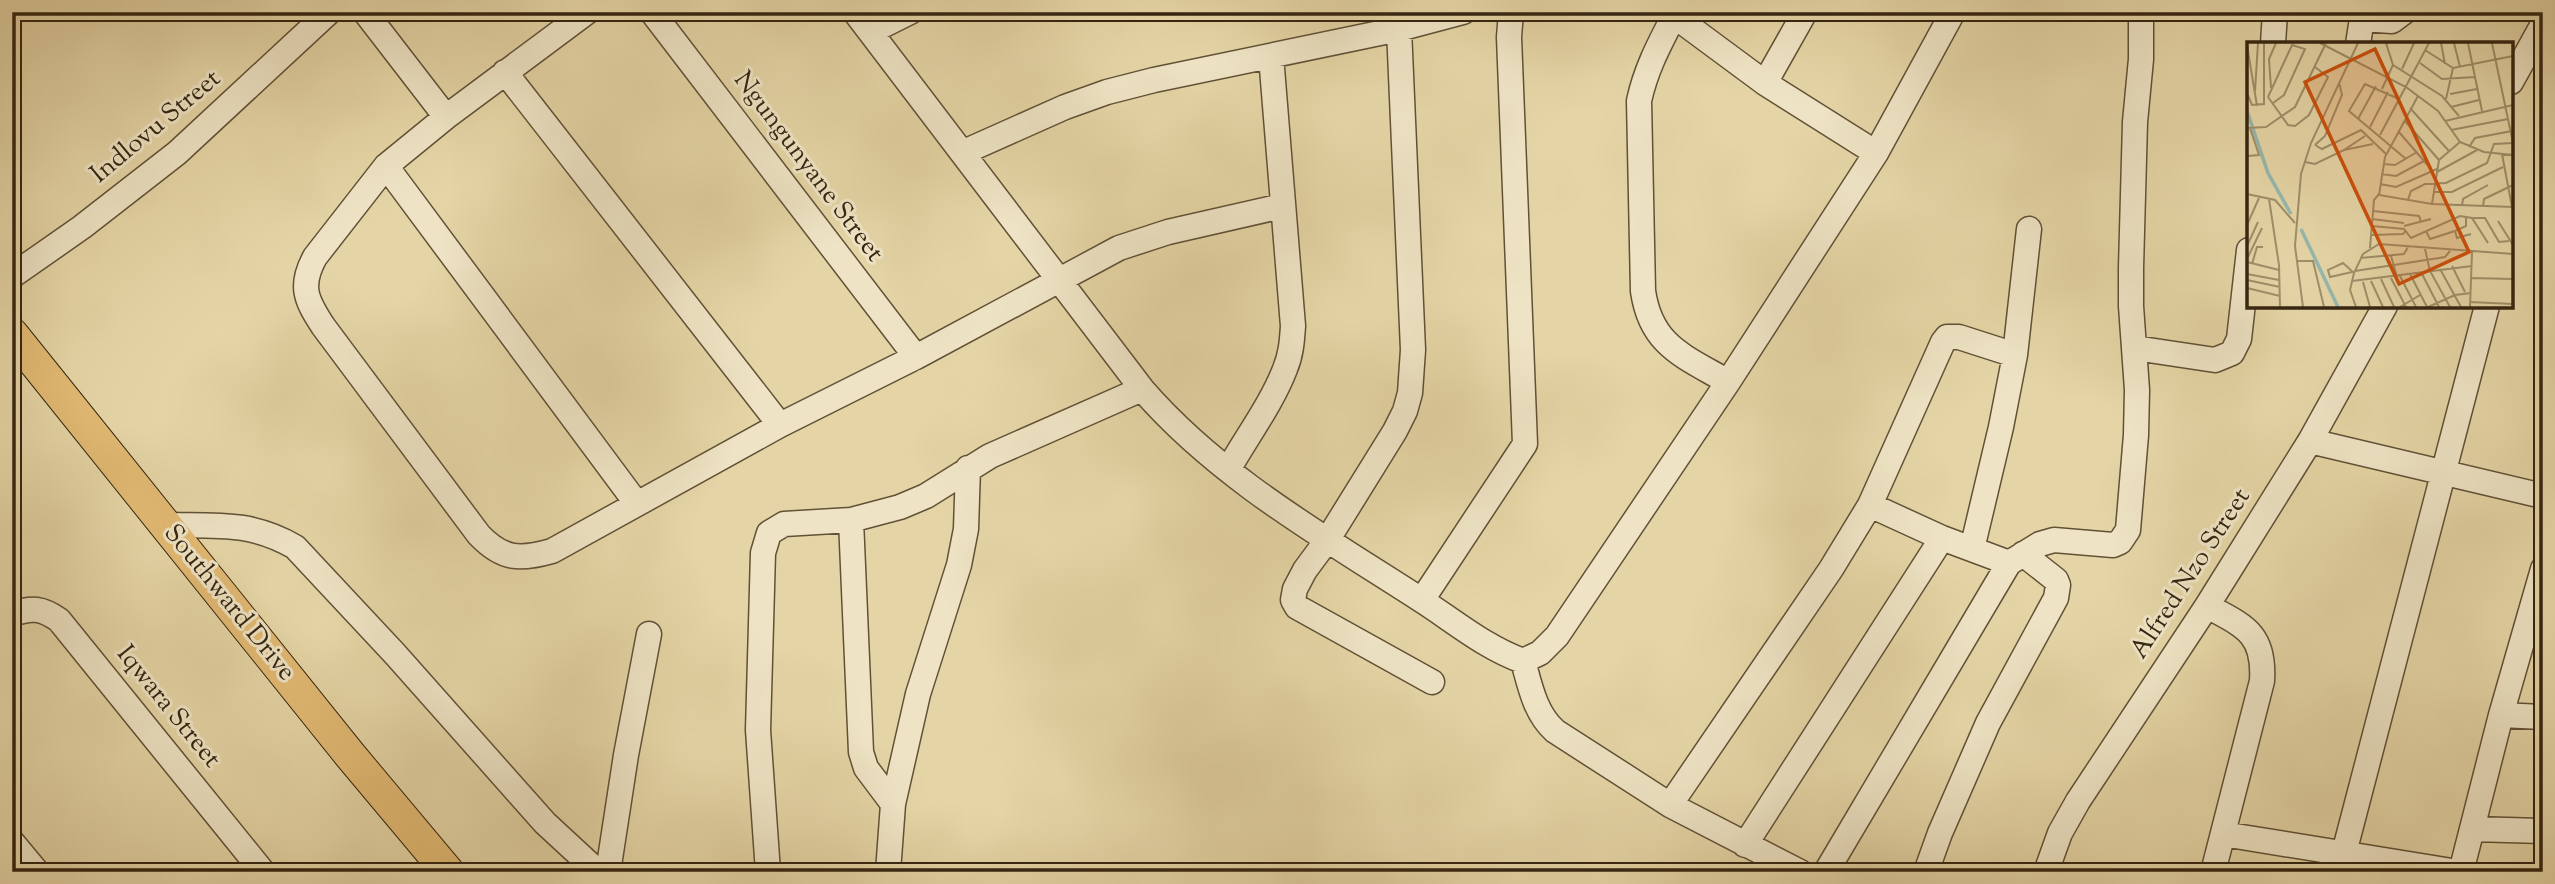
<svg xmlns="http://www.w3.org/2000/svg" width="2555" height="884" viewBox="0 0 2555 884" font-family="'Sorts Mill Goudy',serif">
<rect width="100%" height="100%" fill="#e5d5a6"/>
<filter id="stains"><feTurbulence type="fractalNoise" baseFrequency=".00286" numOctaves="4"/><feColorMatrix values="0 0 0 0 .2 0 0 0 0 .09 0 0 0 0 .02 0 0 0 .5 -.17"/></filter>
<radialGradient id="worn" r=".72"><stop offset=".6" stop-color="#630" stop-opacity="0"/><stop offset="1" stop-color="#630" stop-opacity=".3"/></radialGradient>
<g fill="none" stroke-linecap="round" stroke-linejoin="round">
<defs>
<path id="minor" d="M365 12 446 117
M587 12 446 117 386 166 315 257C299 286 306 300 323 326L479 535C503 560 520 560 552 551L780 425 916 357 1119 248 1168 232 1282 206
M652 12 916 357
M855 12 1142 389C1218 477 1322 536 1418 598 1453 620 1484 647 1523 661L1540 653 1557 636 1728 382 1876 153 1953 12
M1669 12 1765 83 1876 153
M1676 12C1661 41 1646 68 1639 101L1643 291C1651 346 1684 356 1728 382
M2362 19 2392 21 2404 12
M1399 29 1413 350 1410 393 1405 411 1395 431 1328 539 1305 570 1295 589 1293 600 1297 607 1432 682
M870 32 910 12
M2273 44 2275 12
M2358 44 2363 12
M505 72 780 425
M2511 82 2543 24
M1765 83 1805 12
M964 152 1065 107 1107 92 1154 80 1399 29 1463 12
M386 166 637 504
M12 276 82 227 177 153 329 12
M2135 348 2215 360 2232 353 2239 339 2249 250
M2310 441 2543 496
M1228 470C1246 438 1272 403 1285 369 1291 355 1292 341 1293 326L1271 56
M1870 505 1942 538 2009 563
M851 520 861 752 866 768 893 804
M166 525C215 526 251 521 295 547L395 654 545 823 598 872
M1972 549 2001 427 2015 355 2029 229
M1422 600 1525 444 1509 37 1511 12
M2207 606C2244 626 2265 633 2262 681L2213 872
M12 614C32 607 42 608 59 620L263 872
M1523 661C1530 686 1535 713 1555 731L1670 805 1800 872
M2501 715 2543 717
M1670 805 1831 569 1870 505 1943 342 1947 337H1959L2015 355
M2472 829 2543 831
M2223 834 2458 872
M12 842 37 872
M1745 845 1942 538
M608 872 626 755 649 634
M768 872 758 730 763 553 769 533 784 524 851 520 900 507 926 496 990 456 1142 389
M888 872 893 804 918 694 959 565 966 529 968 468
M1826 872 2009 563 2040 544 2054 540 2113 545 2120 542 2128 530 2136 435 2137 390 2131 306V268L2135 122 2141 59V12
M1926 872 1940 833 1988 723 2056 598 2058 585 2056 580 2023 554
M2046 872 2060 833 2078 801 2207 606 2310 441 2385 306
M2339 872 2487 306
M2461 872 2501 715 2543 569"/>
<path id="major" d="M12 334 350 755 448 872"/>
</defs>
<!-- minor casing -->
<use href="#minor" stroke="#615136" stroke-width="27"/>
<!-- major casing -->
<use href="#major" stroke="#352511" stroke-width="34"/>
<!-- minor -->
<use href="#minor" stroke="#eee4c5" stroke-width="24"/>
<!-- major -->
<use href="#major" stroke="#e2ba73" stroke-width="32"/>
</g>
<g text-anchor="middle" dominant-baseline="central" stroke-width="6" stroke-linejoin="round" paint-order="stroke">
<!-- street labels -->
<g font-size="26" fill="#352511" stroke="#eee4c5">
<text transform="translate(156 127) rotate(-40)">Indlovu Street</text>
<text transform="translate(808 167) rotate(53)">Ngungunyane Street</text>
<text transform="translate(2191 574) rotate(-57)">Alfred Nzo Street</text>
<text transform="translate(229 603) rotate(51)">Southward Drive</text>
<text transform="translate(168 707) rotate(51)">Iqwara Street</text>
</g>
</g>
<!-- overview -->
<g transform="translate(2247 42)">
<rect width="266" height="266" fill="#e5d5a6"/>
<path fill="none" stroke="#97b8ae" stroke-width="3.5" d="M0 69 21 131 44 172M54 187 91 265"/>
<path fill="none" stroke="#9f8f6a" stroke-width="2" d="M73 1 159 45 191 69 213 100 237 110 266 113M194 1 198 22M207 1 213 25M221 1 235 69M245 1 266 101M0 3 10 64M178 8 206 26 266 14M173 21 195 37 228 35M146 23 195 54 212 74M155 27 167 1M24 46 22 17 29 1M135 47 146 23 139 1M8 49 11 1M0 51 5 63 17 62V1M203 52 230 47M171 54 138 115 132 153 185 162 266 165M21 55 45 3 58 7 37 53 26 61M21 55 41 83 48 84 62 73 81 35 68 25M152 57 118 42 102 69 159 117M199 57 206 26M204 65 232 58M163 66 202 109M111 77 129 44M157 78 192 118M198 79 266 63M123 85 141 50M0 86 19 85 48 65 79 1M204 88 261 77M151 89 184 127M133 93 182 1M68 103 75 107 114 88 139 112M68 103 78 94 95 53 92 40M222 105 228 96 265 89M97 108 118 94M255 112 265 165M0 114 12 113 3 86M58 120 68 122 97 108 126 102M136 122 148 123 170 110M190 130 230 108M134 132 149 134 177 119M133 142 149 145 190 127M186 150H205L256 125M0 152 28 158 48 181M22 157 32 223 33 265M161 158 164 149 178 142 199 141 240 121 247 102 266 101M185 162 192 118 213 100M215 163 216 157 241 143M236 165 237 157 266 143M126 169 172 174 174 180M226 176H238L252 200 262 199M125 177 157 181M251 179 266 203M0 183 12 156M125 184 157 187 164 196 213 174 225 176 241 201M157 184 184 177M179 189 183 197 208 189 219 184V176M208 189 210 196 224 192M125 193 156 192 159 188M0 204 11 180M123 206 127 158 132 152M178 207 183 229 203 265M144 214 150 235M113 216 157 212 161 205M0 217 15 186M49 219H66L77 265M0 220 32 228M5 222 10 205H16M205 224 218 250M193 227 214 265M108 229 198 215 203 209M105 230 83 235 81 228 96 221 107 231M174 230 192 265M0 232 32 238M163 232 180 265M153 234 169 265M144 236 159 265M224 236 266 237M134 237 147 265M0 238 33 245M105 239 225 224M124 239 136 265M116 240 123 265M0 246 33 254M223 260 266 262M56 265 48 204 54 132 64 101 111 1M109 265 103 248 107 231 116 212 132 202 266 212M153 265 173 253M181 265 208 253 224 251M223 265 225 210"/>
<path fill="#cd510d" fill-opacity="0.15" stroke="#cd510d" stroke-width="3.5" d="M128 7 222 210 152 242 58 40Z"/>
<rect width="266" height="266" fill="none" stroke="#352511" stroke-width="3.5"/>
</g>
<!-- margin -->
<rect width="2555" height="884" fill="none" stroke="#e5d5a6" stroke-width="42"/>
<rect x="14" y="14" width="2527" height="856" fill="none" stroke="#352511" stroke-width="3.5"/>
<rect x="21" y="21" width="2513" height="842" fill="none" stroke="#352511" stroke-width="2"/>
<rect width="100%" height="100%" filter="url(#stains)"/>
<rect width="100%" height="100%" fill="url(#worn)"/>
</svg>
